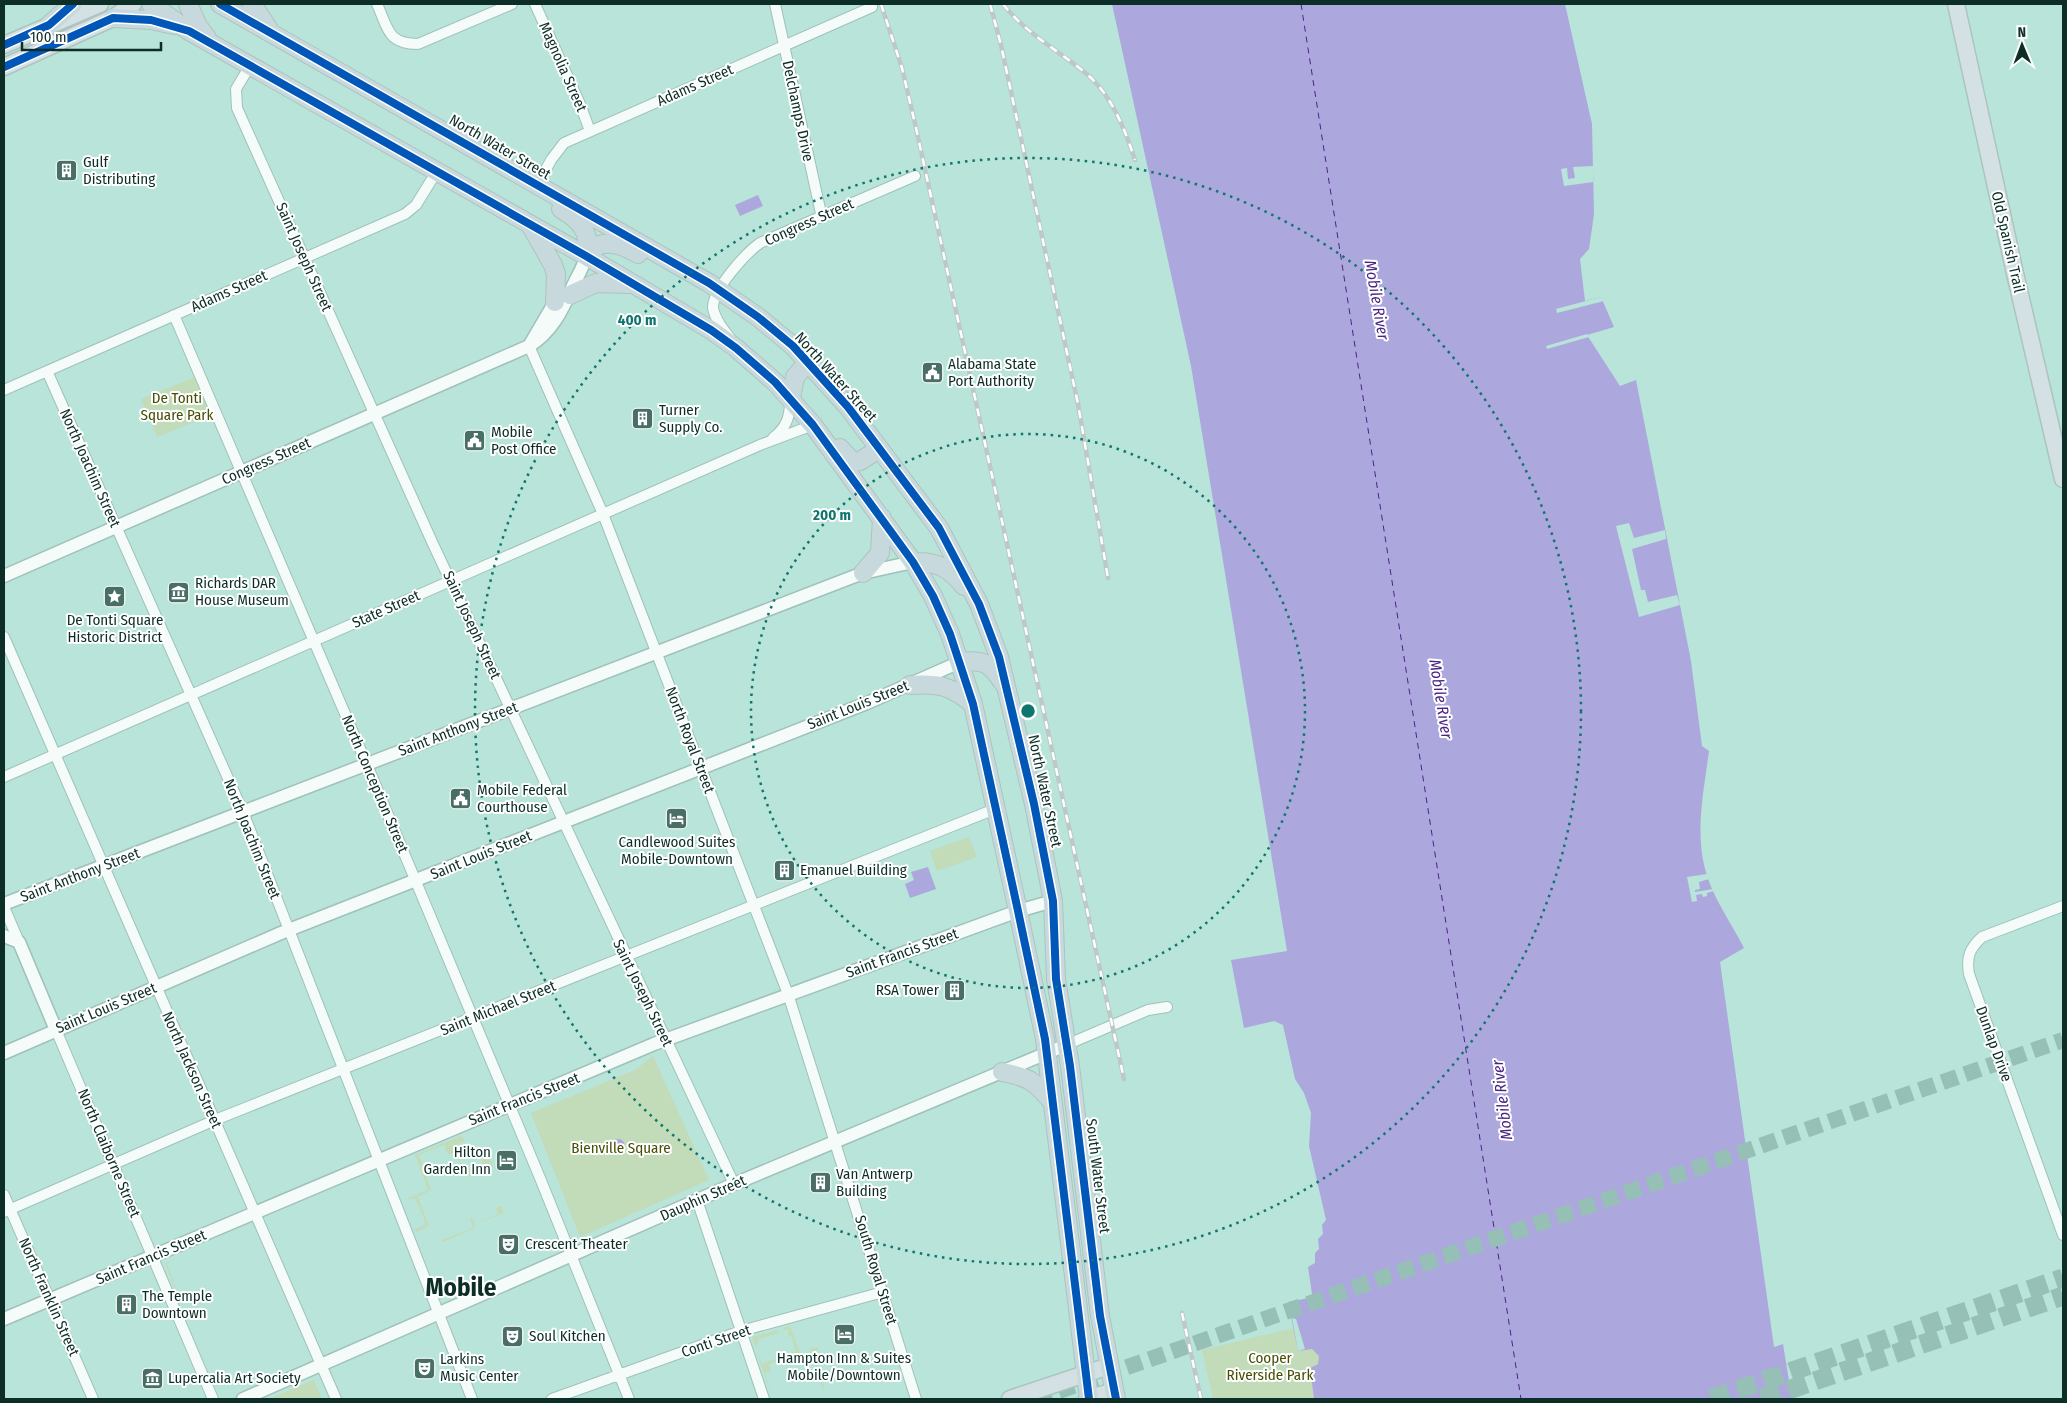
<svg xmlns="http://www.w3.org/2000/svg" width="2067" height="1403" viewBox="0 0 2067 1403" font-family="'Fira Sans Condensed',sans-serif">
<rect width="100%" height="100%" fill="#b9e4d9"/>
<!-- green -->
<path fill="#c2dbb9" d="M197 376 213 414 157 437 141 399Z
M969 837 977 857 937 871 930 851Z
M653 1056 709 1180 580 1237 531 1113 635 1070Z
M461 1136 465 1141 458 1144 462 1154 469 1152 470 1154 459 1159 463 1169 474 1166 477 1172 465 1177 455 1152 448 1155 444 1145 419 1155 431 1190 418 1197 429 1226 416 1232 415 1229 425 1225 424 1218 415 1198 404 1200 428 1190 415 1155Z
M485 1146 493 1167 484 1170C480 1160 482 1153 485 1146Z
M501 1206 504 1213 475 1224V1228L443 1242 442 1240 473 1228 470 1219 472 1218 475 1224 498 1214 496 1208Z
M181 1256 167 1264 186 1314 165 1264Z
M790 1326 802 1358H799L797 1354 769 1364 771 1371 765 1373 773 1399 757 1353 762 1364 796 1351 791 1336 788 1337 789 1329 784 1330 782 1328Z
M1294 1328 1298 1350 1312 1349 1319 1356 1318 1364 1310 1369 1314 1399H1213L1202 1350Z
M778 1330V1333L759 1339 756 1348 752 1337Z
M818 1347 817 1366 825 1390 823 1389 810 1349Z
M314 1380 322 1399H269L309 1382Z"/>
<!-- water -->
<path fill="#aca8de" d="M1112 4H1565L1592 124 1594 214 1589 249 1580 259 1585 301 1601 297 1614 327 1587 335 1620 386 1636 380 1691 661 1702 746 1709 751C1704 790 1695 830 1705 869 1712 897 1731 922 1744 948L1720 962 1774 1347 1783 1344 1792 1399H1314L1310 1368 1318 1364 1319 1356 1312 1349 1298 1351 1288 1302 1309 1298 1312 1294 1308 1267 1315 1263V1253L1319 1249 1318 1239 1323 1234 1322 1225 1326 1220 1309 1146 1311 1113 1304 1093 1295 1079 1283 1025 1274 1021 1244 1028 1231 960 1287 951 1191 366Z
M758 195 763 206 740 216 735 205Z
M928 867 936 889 910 898 905 884 914 880 911 872Z
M611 1146a7 7 0 1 1 14 0a7 7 0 1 1-14 0Z"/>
<!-- pier -->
<path fill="#b9e4d9" d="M1593 166V182L1564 186 1561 169 1567 168 1568 179 1575 178 1573 167Z
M1601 297 1604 301 1557 313 1556 309Z
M1587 334 1589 337 1547 349 1546 346Z
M1629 523 1634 538 1665 530 1666 539 1632 549 1641 590H1645L1648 602 1677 595 1680 605 1639 617 1616 526Z
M1707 874 1709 879 1699 882 1700 889 1695 890V892L1713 889 1714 891 1707 893V896L1703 897 1702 894 1696 895 1697 901 1692 902 1687 877Z
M1292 1318 1296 1319 1305 1349 1298 1351Z"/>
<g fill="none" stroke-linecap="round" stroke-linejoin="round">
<!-- ferry -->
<path stroke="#4a2583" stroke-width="1" stroke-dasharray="6 5" stroke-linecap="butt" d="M1301 4 1521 1399"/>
<!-- primary-tunnel -->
<path stroke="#96c0b5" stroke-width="16" stroke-dasharray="16 8" stroke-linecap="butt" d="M1036 1399 2063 1040"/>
<!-- motorway-tunnel -->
<path stroke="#96c0b5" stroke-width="19" stroke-dasharray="19 9" stroke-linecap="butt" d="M1711 1399 2063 1278
M1762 1399 2063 1296"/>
<defs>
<path id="minor" d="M377 4C388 28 387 44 418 44L512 4
M535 4 580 104 590 131
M775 4 822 218
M251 64 236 89 237 108 433 544 734 1184
M538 184 551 160 564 143 872 7
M174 315 373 779 540 1178 629 1399
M730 338C723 329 715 319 713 308 712 290 746 253 760 243L915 176
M529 346 603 514 788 994 916 1399
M47 371 243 812 472 1399
M4 390 405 214 416 205 437 171
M773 438C788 426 789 417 791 399
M4 637 336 1399
M4 777 760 445 813 425
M2063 906 1982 937C1970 948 1966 957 1969 974L2063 1235
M4 907 19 942
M56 1030 213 1399
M1066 1045 1148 1010 1167 1007
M4 1195 93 1399
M697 1200 764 1399
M4 1212 215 1120 995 809
M552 1399 741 1331 883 1292"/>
<path id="tertiary" d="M529 346 559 295
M4 576 529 346C551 333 562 311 572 288 577 276 583 269 586 256
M4 904 863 573 913 562
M4 936 19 942 56 1030
M4 1053 281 933 867 703 960 662
M4 1319 654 1044 1018 911 1053 901
M243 1399 734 1184 1066 1045"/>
<path id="primary" d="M1956 4 2014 269 2063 479
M4 45 100 4
M4 67 113 18 133 4
M1010 1399 1109 1366
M1087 1399 1114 1391"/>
<path id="trunk" d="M151 4 189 31 586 256 711 330 736 348 775 382 813 425 913 562 933 596 950 634 973 704 1018 911 1045 1039 1089 1399
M188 4 198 26 207 38
M220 4 709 283 758 317 793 346 848 407 939 528 979 604 999 657 1034 804 1053 901 1056 979 1070 1066 1100 1316 1116 1399
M252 4 268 28
M113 18 151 20 174 25
M49 25 73 4
M561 209C580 220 592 233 586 256
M531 226 553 265 556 274 555 302
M586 256C599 236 621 244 638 254
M570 295 596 283 629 284
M791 398 795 377 808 362
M840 448 853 462 860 461 879 449
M913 562C937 561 949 568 964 586
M863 573 880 553 882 518
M960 662C985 659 991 664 1004 684
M910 685C940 683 950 686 973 704
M1002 1072C1029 1077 1036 1082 1053 1103"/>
</defs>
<!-- minor casing -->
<use href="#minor" stroke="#9fc1b9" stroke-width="12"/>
<!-- tertiary casing -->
<use href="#tertiary" stroke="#9fc1b9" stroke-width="15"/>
<!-- primary casing -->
<use href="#primary" stroke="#adc4be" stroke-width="19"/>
<!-- trunk casing -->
<use href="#trunk" stroke="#adc4be" stroke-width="20"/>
<!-- minor -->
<use href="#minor" stroke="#f4fbf9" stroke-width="10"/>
<!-- tertiary -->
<use href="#tertiary" stroke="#f4fbf9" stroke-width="12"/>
<!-- primary -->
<use href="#primary" stroke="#d3e1e4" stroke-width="16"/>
<!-- trunk -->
<use href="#trunk" stroke="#c8d9dd" stroke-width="18"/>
<defs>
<path id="rail" d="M881 4 902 68 916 128 1124 1079
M990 4 1001 45 1078 404 1108 578
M1003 4C1026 34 1060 51 1089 76 1113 98 1125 130 1135 160
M1182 1313 1201 1399"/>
</defs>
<!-- rail casing -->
<use href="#rail" stroke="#bdc9c6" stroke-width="4.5"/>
<!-- rail -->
<use href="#rail" stroke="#fff" stroke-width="2.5" stroke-dasharray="8" stroke-linecap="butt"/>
<defs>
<path id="cycleway" d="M220 4 709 283 758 317 793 346 848 407 939 528 979 604 999 657 1034 804 1053 901 1056 979 1070 1066 1100 1316 1116 1399
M4 45 49 25 73 4
M4 67 113 18 151 20 189 31 586 256 711 330 736 348 775 382 813 425 913 562 933 596 950 634 973 704 1018 911 1045 1039 1089 1399"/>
</defs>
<!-- cycleway casing -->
<use href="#cycleway" stroke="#fff" stroke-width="11"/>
<!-- cycleway -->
<use href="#cycleway" stroke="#0057b8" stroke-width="8"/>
</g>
<!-- distance rings -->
<g fill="none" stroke="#0f766e" stroke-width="2.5" stroke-dasharray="2.5 5">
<circle cx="1028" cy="711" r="277"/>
<circle cx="1028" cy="711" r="553"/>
</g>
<!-- icons -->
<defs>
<symbol id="building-square" viewBox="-11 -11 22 22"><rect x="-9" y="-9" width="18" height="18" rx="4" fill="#496e65" stroke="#fff"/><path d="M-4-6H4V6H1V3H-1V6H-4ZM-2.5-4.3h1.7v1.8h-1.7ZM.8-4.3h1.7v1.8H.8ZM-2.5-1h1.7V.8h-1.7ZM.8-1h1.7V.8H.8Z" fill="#fff"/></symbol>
<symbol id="civic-square" viewBox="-11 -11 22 22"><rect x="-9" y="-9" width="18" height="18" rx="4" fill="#496e65" stroke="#fff"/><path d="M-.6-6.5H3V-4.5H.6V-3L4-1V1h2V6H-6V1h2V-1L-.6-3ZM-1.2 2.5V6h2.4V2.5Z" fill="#fff"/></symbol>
<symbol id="museum-square" viewBox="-11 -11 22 22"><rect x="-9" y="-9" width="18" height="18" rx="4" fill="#496e65" stroke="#fff"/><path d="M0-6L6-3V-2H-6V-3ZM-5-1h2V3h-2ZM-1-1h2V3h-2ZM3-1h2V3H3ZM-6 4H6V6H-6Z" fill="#fff"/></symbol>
<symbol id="sight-square" viewBox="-11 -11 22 22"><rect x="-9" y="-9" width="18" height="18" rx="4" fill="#496e65" stroke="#fff"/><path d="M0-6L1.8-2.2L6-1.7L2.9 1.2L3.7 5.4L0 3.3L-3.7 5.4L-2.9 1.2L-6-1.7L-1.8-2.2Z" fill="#fff"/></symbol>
<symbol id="hotel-square" viewBox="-11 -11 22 22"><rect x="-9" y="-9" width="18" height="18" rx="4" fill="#496e65" stroke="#fff"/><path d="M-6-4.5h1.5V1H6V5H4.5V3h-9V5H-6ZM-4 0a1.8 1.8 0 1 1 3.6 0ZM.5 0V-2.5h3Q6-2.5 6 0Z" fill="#fff"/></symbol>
<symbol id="theatre-square" viewBox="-11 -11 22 22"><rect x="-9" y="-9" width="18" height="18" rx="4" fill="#496e65" stroke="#fff"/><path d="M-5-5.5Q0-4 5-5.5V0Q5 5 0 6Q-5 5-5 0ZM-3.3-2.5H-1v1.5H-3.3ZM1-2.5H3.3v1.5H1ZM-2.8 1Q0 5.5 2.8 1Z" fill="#fff"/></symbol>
</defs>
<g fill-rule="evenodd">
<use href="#building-square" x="54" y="158" width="25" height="25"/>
<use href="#civic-square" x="920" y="360" width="25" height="25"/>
<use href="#building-square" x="630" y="406" width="25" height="25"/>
<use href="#civic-square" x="462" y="428" width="25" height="25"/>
<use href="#museum-square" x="166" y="580" width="25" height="25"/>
<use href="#sight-square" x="102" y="584" width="25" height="25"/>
<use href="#civic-square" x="448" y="786" width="25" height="25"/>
<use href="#hotel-square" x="664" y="806" width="25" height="25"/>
<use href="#building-square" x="772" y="858" width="25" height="25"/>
<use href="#building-square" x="942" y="978" width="25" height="25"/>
<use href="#hotel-square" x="494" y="1148" width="25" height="25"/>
<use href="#building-square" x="808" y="1170" width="25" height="25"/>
<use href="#theatre-square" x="496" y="1232" width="25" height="25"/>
<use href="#building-square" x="114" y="1292" width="25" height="25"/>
<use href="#hotel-square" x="832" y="1322" width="25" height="25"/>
<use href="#theatre-square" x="500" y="1324" width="25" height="25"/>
<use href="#theatre-square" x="412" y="1356" width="25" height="25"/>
<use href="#museum-square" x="140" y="1366" width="25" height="25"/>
</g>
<g text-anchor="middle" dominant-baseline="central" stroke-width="4" stroke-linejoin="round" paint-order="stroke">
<!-- street labels -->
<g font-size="15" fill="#0c2e26" stroke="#fff">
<text transform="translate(563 67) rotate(66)">Magnolia Street</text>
<text transform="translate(695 85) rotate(-24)">Adams Street</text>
<text transform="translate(798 111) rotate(78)">Delchamps Drive</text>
<text transform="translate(500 147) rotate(30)">North Water Street</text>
<text transform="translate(809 222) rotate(-24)">Congress Street</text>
<text transform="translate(2008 242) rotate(77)">Old Spanish Trail</text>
<text transform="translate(304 257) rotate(66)">Saint Joseph Street</text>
<text transform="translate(229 291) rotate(-24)">Adams Street</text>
<text transform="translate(836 377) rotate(48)">North Water Street</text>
<text transform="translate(266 461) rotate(-24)">Congress Street</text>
<text transform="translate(90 468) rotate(66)">North Joachim Street</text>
<text transform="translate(386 609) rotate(-24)">State Street</text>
<text transform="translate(472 625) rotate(65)">Saint Joseph Street</text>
<text transform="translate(858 705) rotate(-22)">Saint Louis Street</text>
<text transform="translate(458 729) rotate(-21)">Saint Anthony Street</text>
<text transform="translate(690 740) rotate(69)">North Royal Street</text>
<text transform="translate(375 784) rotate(67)">North Conception Street</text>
<text transform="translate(1045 791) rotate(78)">North Water Street</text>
<text transform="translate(252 839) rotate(68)">North Joachim Street</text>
<text transform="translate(481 855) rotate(-22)">Saint Louis Street</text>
<text transform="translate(80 875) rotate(-21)">Saint Anthony Street</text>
<text transform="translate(902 953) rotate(-20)">Saint Francis Street</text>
<text transform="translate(643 993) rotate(64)">Saint Joseph Street</text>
<text transform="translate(106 1008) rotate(-23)">Saint Louis Street</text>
<text transform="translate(498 1008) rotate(-22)">Saint Michael Street</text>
<text transform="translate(1994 1044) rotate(70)">Dunlap Drive</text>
<text transform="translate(192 1070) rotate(66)">North Jackson Street</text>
<text transform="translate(524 1099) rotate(-22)">Saint Francis Street</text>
<text transform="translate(109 1153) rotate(67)">North Claiborne Street</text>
<text transform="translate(1098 1176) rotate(83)">South Water Street</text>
<text transform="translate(703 1198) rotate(-24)">Dauphin Street</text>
<text transform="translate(151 1257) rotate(-23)">Saint Francis Street</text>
<text transform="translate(876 1270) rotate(73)">South Royal Street</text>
<text transform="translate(49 1297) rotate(66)">North Franklin Street</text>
<text transform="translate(716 1341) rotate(-19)">Conti Street</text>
</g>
<!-- poi labels -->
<g font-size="15" fill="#0c2e26" stroke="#fff" text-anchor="start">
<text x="83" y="162">Gulf<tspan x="83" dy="17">Distributing</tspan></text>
<text x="948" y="364">Alabama State<tspan x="948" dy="17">Port Authority</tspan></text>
<text x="659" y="410">Turner<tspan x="659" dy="17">Supply Co.</tspan></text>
<text x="491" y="432">Mobile<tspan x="491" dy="17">Post Office</tspan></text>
<text x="195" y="583">Richards DAR<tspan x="195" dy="17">House Museum</tspan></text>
<text x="115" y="620" text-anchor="middle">De Tonti Square<tspan x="115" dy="17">Historic District</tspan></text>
<text x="477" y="790">Mobile Federal<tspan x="477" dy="17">Courthouse</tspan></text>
<text x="677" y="842" text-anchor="middle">Candlewood Suites<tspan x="677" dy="17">Mobile-Downtown</tspan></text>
<text x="800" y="870">Emanuel Building</text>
<text x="939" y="990" text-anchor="end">RSA Tower</text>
<text x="491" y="1152" text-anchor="end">Hilton<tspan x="491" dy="17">Garden Inn</tspan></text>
<text x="836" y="1174">Van Antwerp<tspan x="836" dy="17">Building</tspan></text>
<text x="525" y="1244">Crescent Theater</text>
<text x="142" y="1296">The Temple<tspan x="142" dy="17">Downtown</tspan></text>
<text x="529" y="1336">Soul Kitchen</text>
<text x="844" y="1358" text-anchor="middle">Hampton Inn &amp; Suites<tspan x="844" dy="17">Mobile/Downtown</tspan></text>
<text x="440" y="1359">Larkins<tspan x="440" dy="17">Music Center</tspan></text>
<text x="168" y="1378">Lupercalia Art Society</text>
</g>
<!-- park labels -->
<g font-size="15" fill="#464e05" stroke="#fff">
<text x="177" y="398">De Tonti<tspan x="177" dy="17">Square Park</tspan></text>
<text x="621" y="1148">Bienville Square</text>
<text x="1270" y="1358">Cooper<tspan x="1270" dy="17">Riverside Park</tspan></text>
</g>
<!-- water labels -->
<g font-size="16" font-style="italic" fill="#4a2583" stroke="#fff">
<text transform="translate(1377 300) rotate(80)">Mobile River</text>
<text transform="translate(1441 699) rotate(81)">Mobile River</text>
<text transform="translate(1502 1100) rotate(-97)">Mobile River</text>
</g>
<!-- town labels -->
<g font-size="25" font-weight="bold" fill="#0c2e26" stroke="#fff">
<text x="461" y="1288">Mobile</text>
</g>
</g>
<circle cx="1028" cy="711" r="8" fill="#0f766e" stroke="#fff" stroke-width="2.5"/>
<g font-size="15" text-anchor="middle" font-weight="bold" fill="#0f766e" stroke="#fff" stroke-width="4" stroke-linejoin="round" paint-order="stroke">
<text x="637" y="325">400 m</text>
<text x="832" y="520">200 m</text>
</g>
<!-- border -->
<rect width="2067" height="1403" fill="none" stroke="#0c2e26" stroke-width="10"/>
<!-- north arrow -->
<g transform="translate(2022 45) rotate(359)" stroke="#ffffff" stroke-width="4" paint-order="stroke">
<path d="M0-4L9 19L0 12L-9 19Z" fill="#0c2e26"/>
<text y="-8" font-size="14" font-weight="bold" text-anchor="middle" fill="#0c2e26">N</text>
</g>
<!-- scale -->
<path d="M22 42v8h139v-8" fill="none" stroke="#0c2e26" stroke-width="2.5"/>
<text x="30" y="42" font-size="15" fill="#0c2e26" stroke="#ffffff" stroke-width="4" paint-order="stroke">100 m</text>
</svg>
